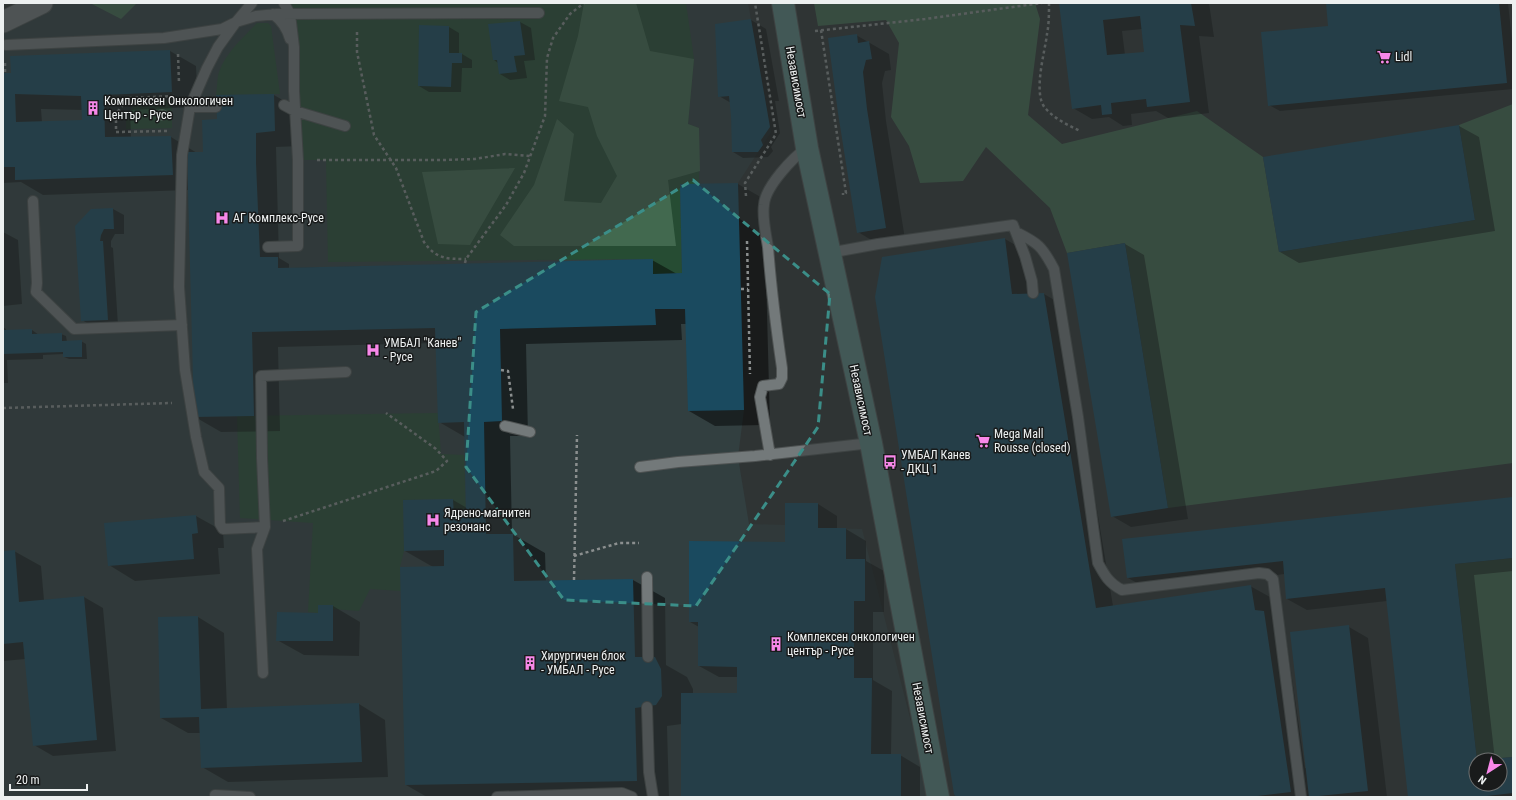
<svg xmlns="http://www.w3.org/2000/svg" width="1516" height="800" viewBox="0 0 1516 800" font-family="'Roboto Condensed',sans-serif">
<rect width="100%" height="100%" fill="#2f3434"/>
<!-- built -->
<path fill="#323f40" d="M42 3H748L771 132 738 183 744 410 738 457 749 524 785 525V503H818V528L862 529 930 797H3V22Z"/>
<!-- green -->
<path fill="#264c33" d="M284 3H686L694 59 688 124 699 128V184H680L682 273 653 274 652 259 328 262 326 160H298L295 61Z
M257 23H268L271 26 280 94 216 95C217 89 217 82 218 76 223 55 243 38 257 23Z
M172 100V128L126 129V117L137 101Z
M438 413 441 454 464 455 466 516H454L453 499 403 500 404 551 400 567 401 591 370 589 359 611 333 609V605H318V613L308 612 313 523 240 518 237 416Z"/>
<!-- forest -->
<path fill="#42694f" d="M90 3H137L121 19Z
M584 3H636L650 51 694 59 688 124 699 128 700 171 668 180 676 246H514L500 235 534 185 557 119 574 134 564 201 601 203 617 176 597 136 588 107 559 101 578 36Z
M814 3H1035L1040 19 1028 115 1062 144 1197 111 1263 157 1279 252 1475 220 1459 125 1513 104V463L1168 508 1125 243 1067 253 1050 208 986 147 963 181 920 183 909 146 891 117 899 43 886 20 818 26Z
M515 168 470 245 438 244 422 172Z
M1513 558V757L1477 760 1455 564Z"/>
<!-- shadow -->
<path fill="#0007" fill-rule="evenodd" d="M1060 3H1209L1214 37 1199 36 1209 113 1168 118 1156 111 1131 114 1132 125 1123 126 1109 117 1092 119 1073 108ZM1142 29 1145 53 1125 55 1122 31Z
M1327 3H1508L1513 50V89L1280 111 1269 105 1329 27Z
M751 20 766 29 779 101H775L780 133 771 147 773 151 768 157 743 158 733 152 731 103 719 96Z
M520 22 531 28 535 60 524 61 527 78 510 80 500 74 498 63 494 60 490 25Z
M420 26 449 27 459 33V54H462L472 60V68H462L461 92H429L419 86Z
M856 35 889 54 891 70 885 71 882 83 886 121 905 239 878 244 858 232Z
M170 51 196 66 198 107 130 110 131 138 171 137 197 153H204L218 120 217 96 274 95 300 110 301 146 276 147 279 258 289 264V268L652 260 677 274H683L738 184 764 199 770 425 715 426 689 411 687 324H681L682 340 526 344 528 436H510L512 534 545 553 546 582 633 580 665 598 666 665 687 677 693 689V694H738V677H719L699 666V627L690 622 786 543 818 504 837 516V529H846L866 541V561L884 571V612H873V680L892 691 891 755H900L920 767V797H682V724L667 726 669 797H427L406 785 433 567 405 551 404 501 453 500 467 508 465 437 439 422 437 343 278 347 280 431 221 432 195 417 189 190 43 195 21 182 3 183V74ZM41 109 83 110V121L42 122Z
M1459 126 1479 137 1495 231 1299 263 1280 252 1264 158Z
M113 209 124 215V234H115L111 241V247L113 248 118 325 92 326 82 320 92 210Z
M3 232 18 240 22 304 3 306Z
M1005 239 1024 250 1030 294H1044L1063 305 1113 606 1250 586 1270 597 1273 617 1284 623 1305 768H1307L1349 627 1368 638 1387 797H957Z
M1125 244 1144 255 1188 519 1131 527 1112 516Z
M3 327 6 329V331L32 330 39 335 61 334 66 336 67 342 81 341 86 344 87 359H69L64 357V354L43 355V359L7 360 8 383H3Z
M1513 498V571L1474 575 1495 760 1513 758V797H1409L1387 601 1307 610 1287 599 1285 574 1148 589 1128 578ZM1476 760H1500V784H1476Z
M196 516 223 531 224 548H218L220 574 135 581 109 565 105 524Z
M14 551 41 566 44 600 84 597 103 608 116 751 53 756 34 745 26 659 3 661V552Z
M319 606H333L360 622 359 656 304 655 277 640 319 614Z
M198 617 224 633 227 709 359 704 385 720 388 777 228 782 202 767 200 733H188L161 718Z"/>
<!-- building -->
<path fill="#1a4a5f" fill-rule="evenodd" d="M1059 3H1191L1195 26 1180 25 1190 102 1147 107 1146 99 1111 103 1112 114 1102 115 1101 105 1072 109ZM1140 16 1144 52 1107 55 1103 20Z
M1326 3H1499L1507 83 1268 106 1261 32 1328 26Z
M751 19 770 127 761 140 763 145 758 152H732L731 116 729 96 718 97 715 24Z
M520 21 525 55 514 56 517 72 499 74 497 60H493L488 24Z
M419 25 449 26V53H462V63H452L451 87 418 86Z
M857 34 858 43 869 41 872 59 866 60 863 72 867 109 886 228 857 233 838 113 828 38Z
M170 50 172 92 104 95 105 137 171 136 173 175 15 180V167H3V73H11L10 56ZM15 94 81 96 82 120 16 122Z
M274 94 275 131 256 133V163L260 257H278V268L653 259V274L682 273 680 184 738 183 744 410 688 411 685 309H655L656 325 500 329 502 421 484 422 486 534H513L514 581 633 579 635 657H655L661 669 662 696 656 705 635 708 637 781 405 785 400 567 444 566V550L404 551 403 500 453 499 454 516H466L464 422 438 423 435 328 252 332 254 416 194 417 187 152H203L202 120 217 119 216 95Z
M1459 125 1475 220 1279 252 1263 157Z
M113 208 114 229H104L101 235 100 241H103L108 320 81 321 75 226 91 209Z
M1005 238 1012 294 1044 293 1096 608 1251 585 1255 610 1264 611 1291 792 1249 797H956L954 794 875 297 882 257Z
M1125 243 1168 508 1111 517 1067 253Z
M32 329V334L62 333V341L82 340V357H63V352L3 354V330Z
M1513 497V558L1455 564 1477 760 1476 784H1500V760L1491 759 1513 757V793L1478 797H1408L1385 588 1286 599 1283 561 1127 578 1122 539Z
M785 503H818V528H846V559H865V601H854V678H872L871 754H901V797H681V693H737V667L698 666V622H689V541L785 542Z
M196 515 198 533 192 534 194 559 108 566 104 523Z
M15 550 19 602 84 596 97 740 33 746 23 642 3 644V551Z
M318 605H333V641H276L277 612 318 613Z
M198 616 201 709 359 703 362 762 201 768 199 717 160 718 158 617Z
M1349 625 1368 791 1309 797 1290 632Z"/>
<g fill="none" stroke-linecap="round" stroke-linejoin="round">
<defs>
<path id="lane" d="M252 3 236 22 218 47 207 68 190 107 182 155 179 287 185 370 196 437 204 472 219 488 220 524 223 529 265 527
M273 14C281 20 287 28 290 39
M6 45 164 38 222 29 236 22 256 16 277 14 539 13
M284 105 295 111 345 126
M190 107H216
M33 201 37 283 36 292 74 329 182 325
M1016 232C1038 243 1042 246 1054 269L1078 417 1098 563C1105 576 1109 583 1122 590L1259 573 1267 574 1273 579 1301 797
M268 247 298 246V160L294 91V47L290 14 284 3
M829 253 878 244 1013 225 1025 256 1032 281 1033 293
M505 426 530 432
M770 455 760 397 763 386 779 384 782 378V368C776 327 771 287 768 247 766 234 762 217 764 205 765 187 793 157 807 148
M640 467 678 462 755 456 871 443
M647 577 648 657
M263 673 257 549 265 527 262 458 261 376 346 372
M647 707 649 772 653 797
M215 795 250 797
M497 797 622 793 632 797"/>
<path id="street" d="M3 22 42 3"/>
<path id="secondary" d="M783 3 807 148 871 443 938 797"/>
</defs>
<!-- lane casing -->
<use href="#lane" stroke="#4f5353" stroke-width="12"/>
<!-- street casing -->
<use href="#street" stroke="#4f5353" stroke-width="23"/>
<!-- secondary casing -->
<use href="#secondary" stroke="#4f5353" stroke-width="24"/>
<!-- path -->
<path stroke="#8b8f8f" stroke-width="2.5" stroke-dasharray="3 3" stroke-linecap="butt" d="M1049 3C1049 13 1049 24 1047 34 1045 52 1032 95 1046 109 1055 119 1068 125 1080 131
M821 30 846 193H843V195
M815 31 925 19 1042 3
M357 32V52L374 135 396 168 424 242C436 259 447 259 466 259
M178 54 179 83
M5 63V73
M167 131 116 132V114L128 98 175 96
M317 160H443L475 159 505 154 530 156
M746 196 745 183 776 134 755 3
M747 241 750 374
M465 263 466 259 506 205 524 173 545 116 547 58 553 38 570 14 584 3
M741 289H748
M501 370 508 371 513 409
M3 408 172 403
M283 521 436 471 447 461 436 449 386 413
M574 556 619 543H639
M574 580 577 435"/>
<!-- lane -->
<use href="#lane" stroke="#73797a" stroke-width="10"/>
<!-- street -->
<use href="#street" stroke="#73797a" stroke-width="21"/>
<!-- secondary -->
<use href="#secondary" stroke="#59837e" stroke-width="22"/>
</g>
<!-- trees -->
<circle fill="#678d74" cx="162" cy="115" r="6"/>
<!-- marked area -->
<path d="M0 0H1516V800H0ZM693 180 830 294 818 427 696 606 564 600 466 467 476 312Z" fill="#2f3434" fill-opacity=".55" fill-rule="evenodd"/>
<path fill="none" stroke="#3b8e88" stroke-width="3" stroke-dasharray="8 5" stroke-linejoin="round" d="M693 180 830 294 818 427 696 606 564 600 466 467 476 312Z"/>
<!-- icons -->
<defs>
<symbol id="supermarket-bare" viewBox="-9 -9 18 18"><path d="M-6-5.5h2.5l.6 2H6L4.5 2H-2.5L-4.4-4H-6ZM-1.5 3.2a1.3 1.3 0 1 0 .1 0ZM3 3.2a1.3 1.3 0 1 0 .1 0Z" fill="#f888e9" stroke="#191b1b" stroke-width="2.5" paint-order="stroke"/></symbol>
<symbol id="building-bare" viewBox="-9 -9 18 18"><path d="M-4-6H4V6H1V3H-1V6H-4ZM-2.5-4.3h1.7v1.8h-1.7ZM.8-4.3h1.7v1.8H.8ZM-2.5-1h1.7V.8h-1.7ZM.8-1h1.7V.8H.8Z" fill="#f888e9" stroke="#191b1b" stroke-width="2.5" paint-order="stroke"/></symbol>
<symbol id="hospital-bare" viewBox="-9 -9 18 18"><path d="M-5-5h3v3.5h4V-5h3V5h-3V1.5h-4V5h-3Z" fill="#f888e9" stroke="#191b1b" stroke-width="2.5" paint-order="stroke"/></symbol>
<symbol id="bus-bare" viewBox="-9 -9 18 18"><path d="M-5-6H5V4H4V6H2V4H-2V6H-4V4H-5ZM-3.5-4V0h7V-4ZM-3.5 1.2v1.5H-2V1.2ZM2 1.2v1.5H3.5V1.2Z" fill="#f888e9" stroke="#191b1b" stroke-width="2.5" paint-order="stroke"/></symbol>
</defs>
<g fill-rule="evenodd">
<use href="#supermarket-bare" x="1374" y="47" width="20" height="20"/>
<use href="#building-bare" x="83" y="98" width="20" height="20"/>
<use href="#hospital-bare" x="212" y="208" width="20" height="20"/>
<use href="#hospital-bare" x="363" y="340" width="20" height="20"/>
<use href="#supermarket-bare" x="973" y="431" width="20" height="20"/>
<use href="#bus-bare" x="880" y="452" width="20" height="20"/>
<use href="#hospital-bare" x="423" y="510" width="20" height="20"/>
<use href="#building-bare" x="766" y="634" width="20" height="20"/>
<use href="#building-bare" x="520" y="653" width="20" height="20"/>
</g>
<g text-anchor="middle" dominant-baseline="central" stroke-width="3" stroke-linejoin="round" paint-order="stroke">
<!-- poi labels -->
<g font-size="12" fill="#edf0f0" stroke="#191b1b" text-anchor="start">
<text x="1395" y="57">Lidl</text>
<text x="104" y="101">Комплексен Онкологичен<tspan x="104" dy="14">Център - Русе</tspan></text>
<text x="233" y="218">АГ Комплекс-Русе</text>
<text x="384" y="343">УМБАЛ "Канев"<tspan x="384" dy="14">- Русе</tspan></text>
<text x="994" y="434">Mega Mall<tspan x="994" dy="14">Rousse (closed)</tspan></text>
<text x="901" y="455">УМБАЛ Канев<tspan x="901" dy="14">- ДКЦ 1</tspan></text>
<text x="444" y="513">Ядрено-магнитен<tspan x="444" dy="14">резонанс</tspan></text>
<text x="787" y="637">Комплексен онкологичен<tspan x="787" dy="14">център - Русе</tspan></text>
<text x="541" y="656">Хирургичен блок<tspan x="541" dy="14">- УМБАЛ - Русе</tspan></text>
</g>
<!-- street labels -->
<g font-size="12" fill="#edf0f0" stroke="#191b1b">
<text transform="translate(796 82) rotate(80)">Независимост</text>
<text transform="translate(861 400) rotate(78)">Независимост</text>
<text transform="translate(923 718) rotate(79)">Независимост</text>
</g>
</g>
<!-- border -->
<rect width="1516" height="800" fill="none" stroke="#edf0f0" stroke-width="8"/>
<!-- north arrow -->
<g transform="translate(1488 772) rotate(216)"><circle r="19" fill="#191b1b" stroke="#6e7070"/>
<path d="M0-3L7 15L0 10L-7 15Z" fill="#f888e9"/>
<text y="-6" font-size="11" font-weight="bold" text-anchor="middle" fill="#edf0f0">N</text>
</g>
<!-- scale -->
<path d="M10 784v6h77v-6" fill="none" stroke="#edf0f0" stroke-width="2"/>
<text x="16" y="784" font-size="12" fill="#edf0f0" stroke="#191b1b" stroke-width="3" paint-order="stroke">20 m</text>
</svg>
